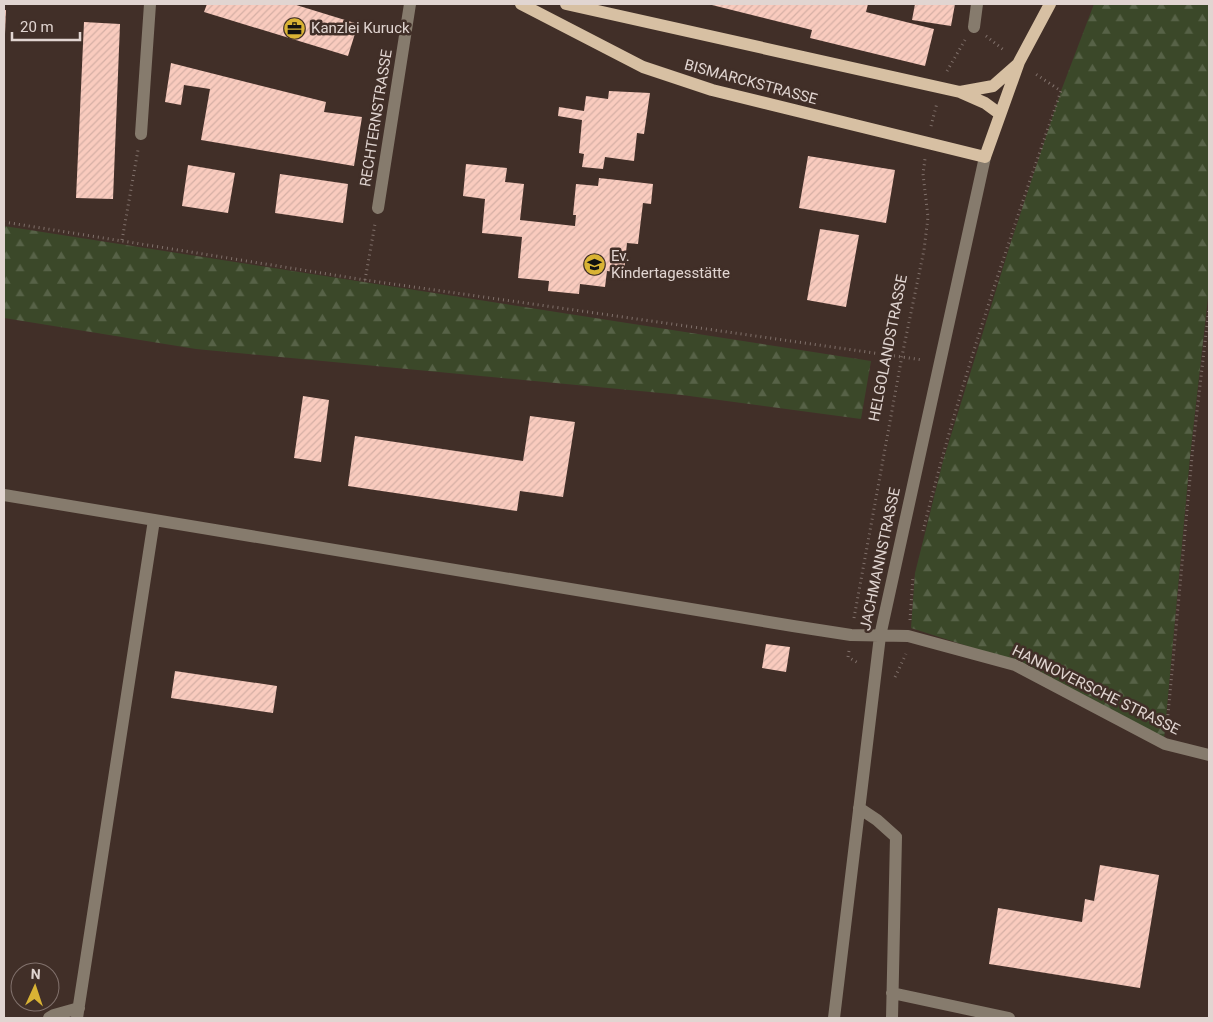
<svg xmlns="http://www.w3.org/2000/svg" width="1213" height="1022" viewBox="0 0 1213 1022" font-family="Roboto,sans-serif">
<defs>
<pattern id="forest-firs" width="22" height="20" patternUnits="userSpaceOnUse" patternTransform="scale(1.25)"><rect width="22" height="20" fill="#3b4829"/><path d="M5 1l3.5 6h-7zM16 11l3.5 6h-7z" fill="#576247"/></pattern>
<pattern id="building-hatch" width="6" height="6" patternUnits="userSpaceOnUse" patternTransform="scale(1.25)"><rect width="6" height="6" fill="#f9cbbe"/><path d="M-1 1l2-2M0 6l6-6M5 7l2-2" fill="none" stroke="#d5afa5"/></pattern>
</defs>
<rect width="100%" height="100%" fill="#412f28"/>
<!-- forest -->
<path fill="url(#forest-firs)" d="M1094 4H1209V289L1190 457 1164 740 1017 662 911 628 915 573 943 461 1010 245 1061 91Z
M4 226 871 361 861 419 682 395 196 349 4 318Z"/>
<!-- building -->
<path fill="url(#building-hatch)" d="M207 4H293L358 24 348 56 204 12Z
M708 4H868L866 12 934 29 925 66 810 38 812 30Z
M915 4H955L951 26 912 20Z
M4 10H6L5 34H4Z
M84 22 120 24 113 199 76 198Z
M171 63 326 102 324 112 362 117 354 166 201 140 210 89 184 85 181 105 165 102Z
M609 91 650 93 644 134 637 133 634 161 605 157 603 169 582 167 584 154 579 153 582 120 558 116 559 107 584 111 586 96 608 99Z
M808 156 895 170 886 223 799 208Z
M466 164 507 168 505 182 524 184 520 220 575 226 576 215H573L576 184 598 186 599 178 653 184 651 204 643 203 638 244 627 243 624 273 607 271 605 287 580 284 579 294 548 291 549 281 518 278 522 237 482 233 485 199 463 196Z
M188 165 235 173 228 213 182 206Z
M280 174 348 184 343 223 275 213Z
M820 229 859 235 846 307 807 300Z
M303 396 329 400 321 462 294 458Z
M530 416 575 422 563 497 520 491 517 511 348 486 355 436 523 461Z
M766 644 790 647 786 672 762 668Z
M175 671 277 686 273 713 171 698Z
M1100 865 1159 875 1140 988 989 964 998 908 1082 922 1085 899 1094 901Z"/>
<g fill="none" stroke-linecap="round" stroke-linejoin="round">
<!-- path -->
<path stroke="#80716b" stroke-width="3" stroke-dasharray="1 4" stroke-linecap="butt" d="M986 36 1005 51
M947 71 965 40
M931 126 937 103
M4 222 365 280 923 360
M122 240 138 150
M365 280 375 224
M923 531C960 382 1010 237 1061 91L1034 73
M854 618 902 356 924 250 928 217 923 174 925 159
M910 620 913 576
M849 651 848 657 860 664
M895 677 906 654
M1167 725 1193 446 1209 308"/>
<!-- minor -->
<path stroke="#867b6d" stroke-width="12" d="M974 27 977 4
M141 134 150 4
M378 208 410 4
M4 495 793 626 851 635 908 636 1015 665 1165 744 1209 755
M859 808 877 820 896 837 892 1018
M892 993 1009 1018
M49 1018 54 1015 79 1008
M77 1018 154 520
M834 1018 880 636 985 157"/>
<!-- major -->
<path stroke="#d7c0a3" stroke-width="12" d="M521 4 643 67 712 90 985 157 1019 62 1050 4
M566 4 960 92 985 103 1000 114
M960 92 993 86 1018 64"/>
</g>
<!-- icons -->
<defs>
<symbol id="office-disc" viewBox="-11 -11 22 22"><circle r="9.5" fill="#d9b334" stroke="#412f28"/><path d="M-6-3h4V-5.5h4V-3h4V5H-6ZM-1-4.5V-3h2v-1.5ZM-6 0V1H6V0Z" fill="#111"/></symbol>
<symbol id="school-disc" viewBox="-11 -11 22 22"><circle r="9.5" fill="#d9b334" stroke="#412f28"/><path d="M0-5L7-2L0 1L-7-2ZM-4 1L0 2.5L4 1V4Q0 6-4 4Z" fill="#111"/></symbol>
</defs>
<g fill-rule="evenodd">
<use href="#office-disc" x="282" y="16" width="25" height="25"/>
<use href="#school-disc" x="582" y="252" width="25" height="25"/>
</g>
<g text-anchor="middle" dominant-baseline="central" stroke-width="5" stroke-linejoin="round" paint-order="stroke">
<!-- poi labels -->
<g font-size="15" fill="#e1d5d1" stroke="#412f28" text-anchor="start">
<text x="311" y="28">Kanzlei Kuruck</text>
<text x="611" y="256">Ev.<tspan x="611" dy="17">Kindertagesstätte</tspan></text>
</g>
<!-- street labels -->
<g font-size="15" fill="#e1d5d1" stroke="#412f28">
<text transform="translate(751 82) rotate(15)">BISMARCKSTRASSE</text>
<text transform="translate(376 118) rotate(-81)">RECHTERNSTRASSE</text>
<text transform="translate(888 348) rotate(-79)">HELGOLANDSTRASSE</text>
<text transform="translate(880 559) rotate(-78)">JACHMANNSTRASSE</text>
<text transform="translate(1096 690) rotate(26)">HANNOVERSCHE STRASSE</text>
</g>
</g>
<!-- border -->
<rect width="1213" height="1022" fill="none" stroke="#e1d5d1" stroke-width="10"/>
<!-- north arrow -->
<g transform="translate(35 987) rotate(3)"><circle r="24" fill="#412f28" stroke="#81716c"/>
<path d="M0-4L9 19L0 12L-9 19Z" fill="#d9b334"/>
<text y="-8" font-size="14" font-weight="bold" text-anchor="middle" fill="#e1d5d1">N</text>
</g>
<!-- scale -->
<path d="M12 32v8h68v-8" fill="none" stroke="#e1d5d1" stroke-width="2.5"/>
<text x="20" y="32" font-size="15" fill="#e1d5d1" stroke="#412f28" stroke-width="4" paint-order="stroke">20 m</text>
</svg>
